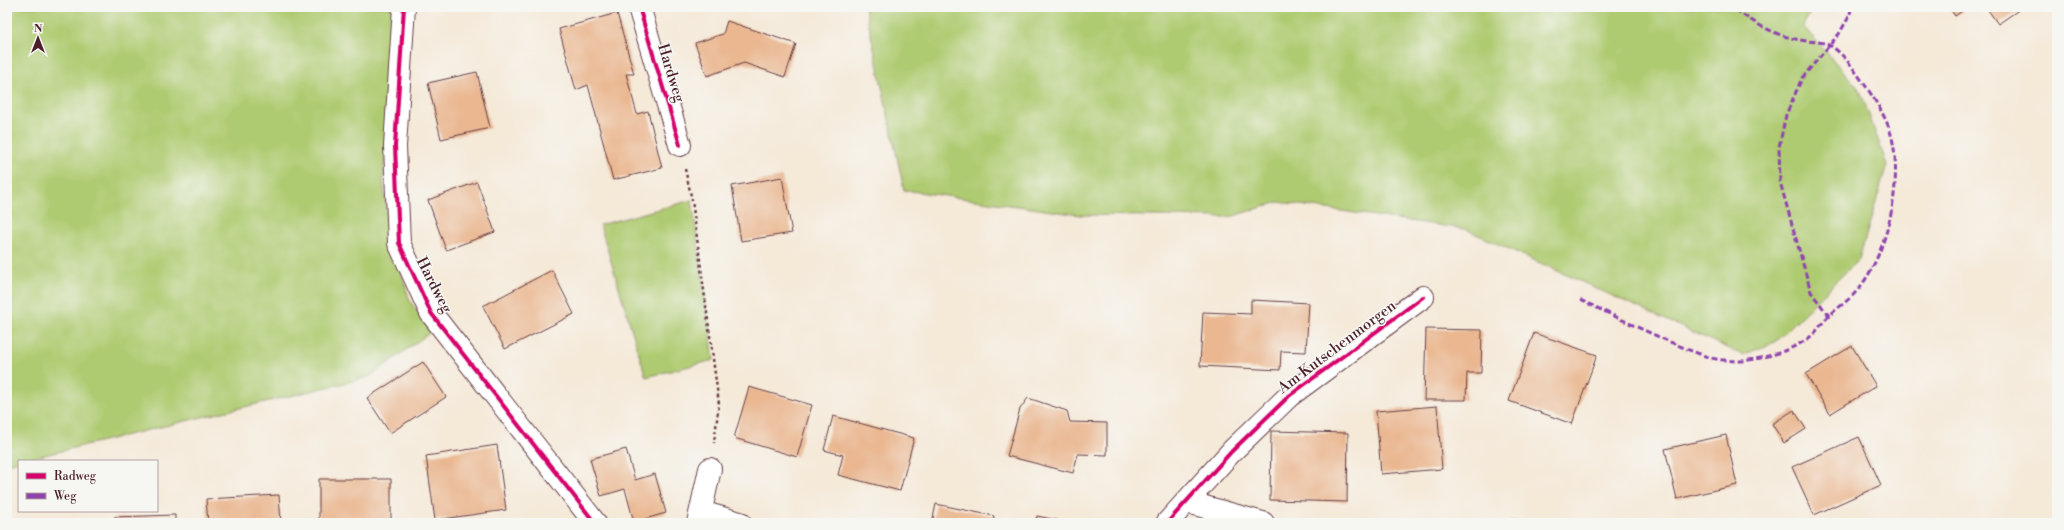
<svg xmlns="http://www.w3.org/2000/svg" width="2064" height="530" viewBox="0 0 2064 530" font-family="'Libre Bodoni',serif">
<rect width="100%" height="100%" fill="#f6f6f2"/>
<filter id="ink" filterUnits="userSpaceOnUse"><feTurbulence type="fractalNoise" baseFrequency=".025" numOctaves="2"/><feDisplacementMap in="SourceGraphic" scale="8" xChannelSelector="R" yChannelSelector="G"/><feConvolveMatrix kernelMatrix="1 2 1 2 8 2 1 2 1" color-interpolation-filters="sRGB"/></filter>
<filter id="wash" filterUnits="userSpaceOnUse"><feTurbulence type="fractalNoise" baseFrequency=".012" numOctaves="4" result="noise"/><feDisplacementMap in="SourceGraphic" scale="16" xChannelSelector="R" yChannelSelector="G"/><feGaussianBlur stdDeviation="0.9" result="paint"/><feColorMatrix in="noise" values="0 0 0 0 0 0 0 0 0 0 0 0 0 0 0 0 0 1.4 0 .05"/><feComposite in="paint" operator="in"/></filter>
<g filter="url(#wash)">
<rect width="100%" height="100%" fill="#f5e9d8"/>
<!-- green -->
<path fill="#afcb71" stroke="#7c754e" d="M7 7H394V48L383 179 389 234 410 301 432 331 369 377 7 464Z
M865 7H1813L1803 26 1860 90 1887 165 1859 259 1775 342 1743 355 1465 229 1279 202 1230 217 1080 215 904 190Z
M692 200 714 360 646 377 600 225Z"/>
<g id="blocks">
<!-- building -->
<path fill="#eab791" d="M1949 7H1968L1955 16Z
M1986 7H2023L1998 24Z
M617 13 634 74H626L637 114 648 111 662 168 613 180 588 85 576 90 559 29Z
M727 21 796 44 785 77 744 63 707 76 695 43 723 34Z
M477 72 490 128 441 139 428 83Z
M782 177 792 233 741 241 732 186Z
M477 182 495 232 446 250 428 200Z
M552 270 574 314 505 349 483 306Z
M1251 300 1309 303 1306 352 1281 351 1280 370 1200 366 1203 312 1251 314Z
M1426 329 1482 330 1481 373H1467L1466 400H1424Z
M1534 333 1597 355 1572 424 1509 401Z
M1852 346 1876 386 1830 414 1806 374Z
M423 362 446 397 390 433 367 398Z
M749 387 812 405 797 457 734 438Z
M1028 398 1067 411 1070 422 1107 423V455L1078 454 1073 473 1007 456 1020 409Z
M1437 406 1442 469 1381 474 1376 411Z
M1794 410 1806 429 1784 443 1772 424Z
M833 416 914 438 900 491 838 475 843 455 824 450Z
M1271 431 1348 433 1347 502 1270 500Z
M1726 435 1737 485 1677 499 1665 449Z
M1859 437 1881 485 1814 515 1792 467Z
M497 445 506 510 435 520 426 456Z
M626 449 635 480 655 474 666 513 634 522 625 489 601 496 590 459Z
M319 479H391V523H319Z
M279 495 281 523H208L206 499Z
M936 504 994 516 993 523H932Z
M175 515V523H114V517Z
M1037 516 1067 522V523H1035Z
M1509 521 1533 522V523H1509Z"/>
</g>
</g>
<g filter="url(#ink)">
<use href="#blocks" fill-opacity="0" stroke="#643d45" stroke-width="1"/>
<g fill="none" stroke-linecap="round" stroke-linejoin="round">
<defs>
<path id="minor" d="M404 7 395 146 399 243 431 313 595 523
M639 7 680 145
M1187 502 1263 523
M701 512 740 523
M698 523 710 469
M1167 523 1232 451 1289 396 1423 297"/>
</defs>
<!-- minor casing -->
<use href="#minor" stroke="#643d45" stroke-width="24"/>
<!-- path -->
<path stroke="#643d45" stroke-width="2.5" stroke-dasharray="3 3" stroke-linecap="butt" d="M685 169 692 200 719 404 714 443"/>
<!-- minor -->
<use href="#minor" stroke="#fff" stroke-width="22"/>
<!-- quiet -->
<path stroke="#8e44ad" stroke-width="3" stroke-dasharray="6 3" stroke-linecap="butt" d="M1580 300C1622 319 1667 343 1711 358 1719 360 1733 361 1742 361 1766 358 1791 351 1810 337 1818 331 1822 322 1829 316 1837 308 1848 301 1855 293 1888 257 1905 177 1890 131 1884 111 1862 80 1849 63 1825 34 1820 46 1791 38 1771 33 1748 20 1733 7
M1829 316 1811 292 1780 182 1779 147 1786 115 1802 78 1839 34 1850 15 1851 7"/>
<defs>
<path id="cycleway" d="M404 7 395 146 399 243 431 313 595 523
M639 7 680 145
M1167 523 1232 451 1289 396 1423 297"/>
</defs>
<!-- cycleway casing -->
<use href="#cycleway" stroke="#f6f6f2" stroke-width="6"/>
<!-- cycleway -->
<use href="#cycleway" stroke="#d6006c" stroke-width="4"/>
</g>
</g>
<g text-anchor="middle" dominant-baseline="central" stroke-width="3.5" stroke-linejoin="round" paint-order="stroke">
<!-- street labels -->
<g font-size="15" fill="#4a1f2b" stroke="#f6f6f2">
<text transform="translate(671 73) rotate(73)">Hardweg</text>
<text transform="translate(434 285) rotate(63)">Hardweg</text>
<text transform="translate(1337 347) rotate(-37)">Am Kutschenmorgen</text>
</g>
</g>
<!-- margin -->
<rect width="2064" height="530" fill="none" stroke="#f6f6f2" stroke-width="24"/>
<!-- legend -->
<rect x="18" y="460" width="140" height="52" fill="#f6f6f2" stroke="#b1a0a2"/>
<rect x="26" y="473" width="20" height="6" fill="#d6006c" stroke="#b1a0a2"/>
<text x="54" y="480" font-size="12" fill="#4a1f2b">Radweg</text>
<rect x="26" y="493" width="20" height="6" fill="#8e44ad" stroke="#b1a0a2"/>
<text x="54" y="500" font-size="12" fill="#4a1f2b">Weg</text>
<!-- north arrow -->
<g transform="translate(38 38)" stroke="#f6f6f2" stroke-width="3" paint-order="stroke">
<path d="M0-3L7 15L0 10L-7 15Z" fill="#4a1f2b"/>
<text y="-6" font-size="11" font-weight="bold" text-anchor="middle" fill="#4a1f2b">N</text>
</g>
</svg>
